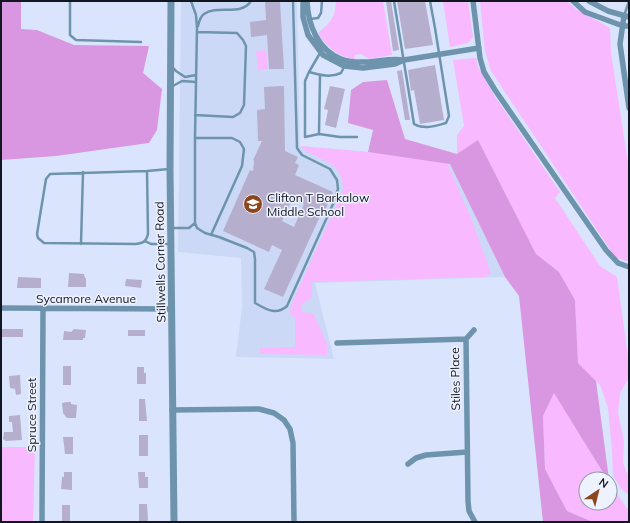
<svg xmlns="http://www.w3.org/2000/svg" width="630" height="523" viewBox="0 0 630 523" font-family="Mulish,sans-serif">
<rect width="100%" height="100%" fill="#dae5fd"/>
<!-- built -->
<path fill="#ccd9f6" d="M181 1H297L300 146 368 152 450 164 505 277 315 283 334 359 236 357 242 307 241 258 178 252Z"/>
<!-- green -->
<path fill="#f8b9ff" d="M336 1H383L392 55 369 59 361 54 355 55 354 60C338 56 326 47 318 33 331 22 335 18 336 1Z
M443 1H468L473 37 468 43 450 47Z
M480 1H567L576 9 610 28 611 53 629 169V261H626L615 257 491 71 485 51Z
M266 50 268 69 258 70 256 51Z
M476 58 478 67 494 95 560 192 555 198 600 266 617 277 629 364V378L620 393 618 413 624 441 623 463 629 478V495L621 489 613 475 612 451 608 408 600 385 578 363 575 300 559 272 536 254 478 141 457 154V135L464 126 453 60Z
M300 146 368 152 447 163 471 218 491 273 485 277 312 282V297L301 305V312L314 314 328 346 327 355 260 354V348L295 347V317L291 316 290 310 292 303 343 190C343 158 318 163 300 146Z
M554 392 607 479H586V503H610V484L629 511V522H593L567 511 545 469 543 416Z
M1 447H35L33 522H1Z"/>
<!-- forest -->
<path fill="#d997e1" d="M1 1H21V29L37 30 74 45 149 46 143 73 162 89 157 130 149 143 56 156 1 160Z
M387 80 405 139 457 154 478 140 536 254 559 272 575 300 578 363 596 381 609 479H607L554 393 543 416 545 469 567 511 593 522H543L519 296 505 277 450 164 368 152 373 130 348 123 351 90 363 82Z"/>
<!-- building -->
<path fill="#b5afcd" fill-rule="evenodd" d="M265 1H280L284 69H269L267 35 251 37 250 22 266 20Z
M386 1H391L399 50 393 51Z
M397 1H425L433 45 405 49Z
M435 65 444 120 420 124 414 90 411 91 408 70Z
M402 70 410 120H405L397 71Z
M284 86 285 151 298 157 295 163 299 165 295 175 333 192 324 213 322 212 283 297 264 289 282 250 272 245 269 252 223 231 250 170 253 171 254 161 253 160 262 141H258L257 110 265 109 264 87ZM292 199 304 204 294 227 282 221Z
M330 86 345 89 336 128 325 125 328 110 324 109Z
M69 273 84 274 85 278H86V287H68Z
M18 277 41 278V288H17Z
M126 279 142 280 141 288 125 286Z
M1 329H23V337H1Z
M74 329 86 330 85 338H83V340H63L64 331 71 332Z
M128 330H145V336H128Z
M63 366H71V385H63Z
M137 367H144V373H146V384H137Z
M20 375 21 394 16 395 15 389 10 388 9 376Z
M139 399H145L147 421H139Z
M67 402H71V404L77 405 76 418H67L63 413 62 403Z
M20 415 22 440 6 441 3 439 4 432H13L12 422H9V416Z
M139 435H148V456H139Z
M63 437H73V454H65Z
M64 472H72V490L61 489 62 477H64Z
M138 472H145V477H148V488H139Z
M139 504H147L148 519 147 522H139Z
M62 505H70V522H62Z"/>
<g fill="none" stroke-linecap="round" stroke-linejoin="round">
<!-- service -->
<path stroke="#6e94ad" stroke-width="2.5" d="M70 1V35L76 40 141 42
M394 1 414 124C424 130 435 126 446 123L449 116 435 28 430 1
M624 16 629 1
M310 19 318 18 321 13 322 1
M198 26C199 22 200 17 204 14 217 4 241 17 251 1
M320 53 309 72C320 75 330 78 341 73L344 67
M172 67 176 71 185 77 196 75
M309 72 305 81V137L319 134 340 137H357
M171 87 182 81 196 82
M195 115 233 117 240 113 244 105 246 46 243 40 237 33 197 32
M319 134 320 75
M195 138H232L240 142 244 149 242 166 211 235
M147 171 148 234C146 242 143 243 136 244L44 243 38 238 37 234 46 179 50 174 147 171 169 169
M195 223 197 228 205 233 219 237 247 248 254 252 255 259V303C266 309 276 316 287 306L333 204 338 189 337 180 330 169 302 155 297 148 293 1
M171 228H189L195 223V138L197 28 196 15 191 1
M145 241 151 244H170
M81 244 83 172"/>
<!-- minor -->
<path stroke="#6e94ad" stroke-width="5.5" d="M303 1V17L308 35 323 55 344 66 363 68 395 64 404 60C392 58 381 61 369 62 361 62 350 63 341 59 318 50 308 25 307 1
M473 1 480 58 484 72 495 90 606 250 618 263 629 267
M573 1 585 12 623 26H629
M589 1 608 11 629 17
M624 16 620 44 629 108
M404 60 479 48
M1 308 171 309
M466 339 468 501 469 511 475 522
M466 339 474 330
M337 343 466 339
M172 410 259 409 274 413 284 420 290 429 293 443 294 522
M408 464 416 458 426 455 467 452
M42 522 43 309"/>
<!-- tertiary -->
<path stroke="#6e94ad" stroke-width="7" d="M171 1 170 169 174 522"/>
</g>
<!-- icons -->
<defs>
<symbol id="school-disc" viewBox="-11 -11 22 22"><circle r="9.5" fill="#8b461d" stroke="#edf2fe"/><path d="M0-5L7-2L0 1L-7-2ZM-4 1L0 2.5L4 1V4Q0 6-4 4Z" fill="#fff"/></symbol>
</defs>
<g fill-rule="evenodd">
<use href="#school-disc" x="242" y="193" width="22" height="22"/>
</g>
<g text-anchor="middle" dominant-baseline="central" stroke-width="3" stroke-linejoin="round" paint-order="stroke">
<!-- poi labels -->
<g font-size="12" fill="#111620" stroke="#edf2fe" text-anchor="start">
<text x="267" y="197">Clifton T Barkalow<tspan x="267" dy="14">Middle School</tspan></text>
</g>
<!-- street labels -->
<g font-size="12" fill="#111620" stroke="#edf2fe">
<text transform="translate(160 262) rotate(-91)">Stillwells Corner Road</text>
<text x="86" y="298">Sycamore Avenue</text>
<text transform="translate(455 379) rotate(-91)">Stiles Place</text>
<text transform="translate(31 415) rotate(-90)">Spruce Street</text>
</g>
</g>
<!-- border -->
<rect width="630" height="523" fill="none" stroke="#111620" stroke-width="4"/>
<!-- north arrow -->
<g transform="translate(598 491) rotate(35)"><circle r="19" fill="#edf2fe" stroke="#959aa5"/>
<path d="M0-3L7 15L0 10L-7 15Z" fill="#8b461d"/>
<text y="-6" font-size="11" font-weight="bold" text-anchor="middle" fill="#111620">N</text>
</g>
</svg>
